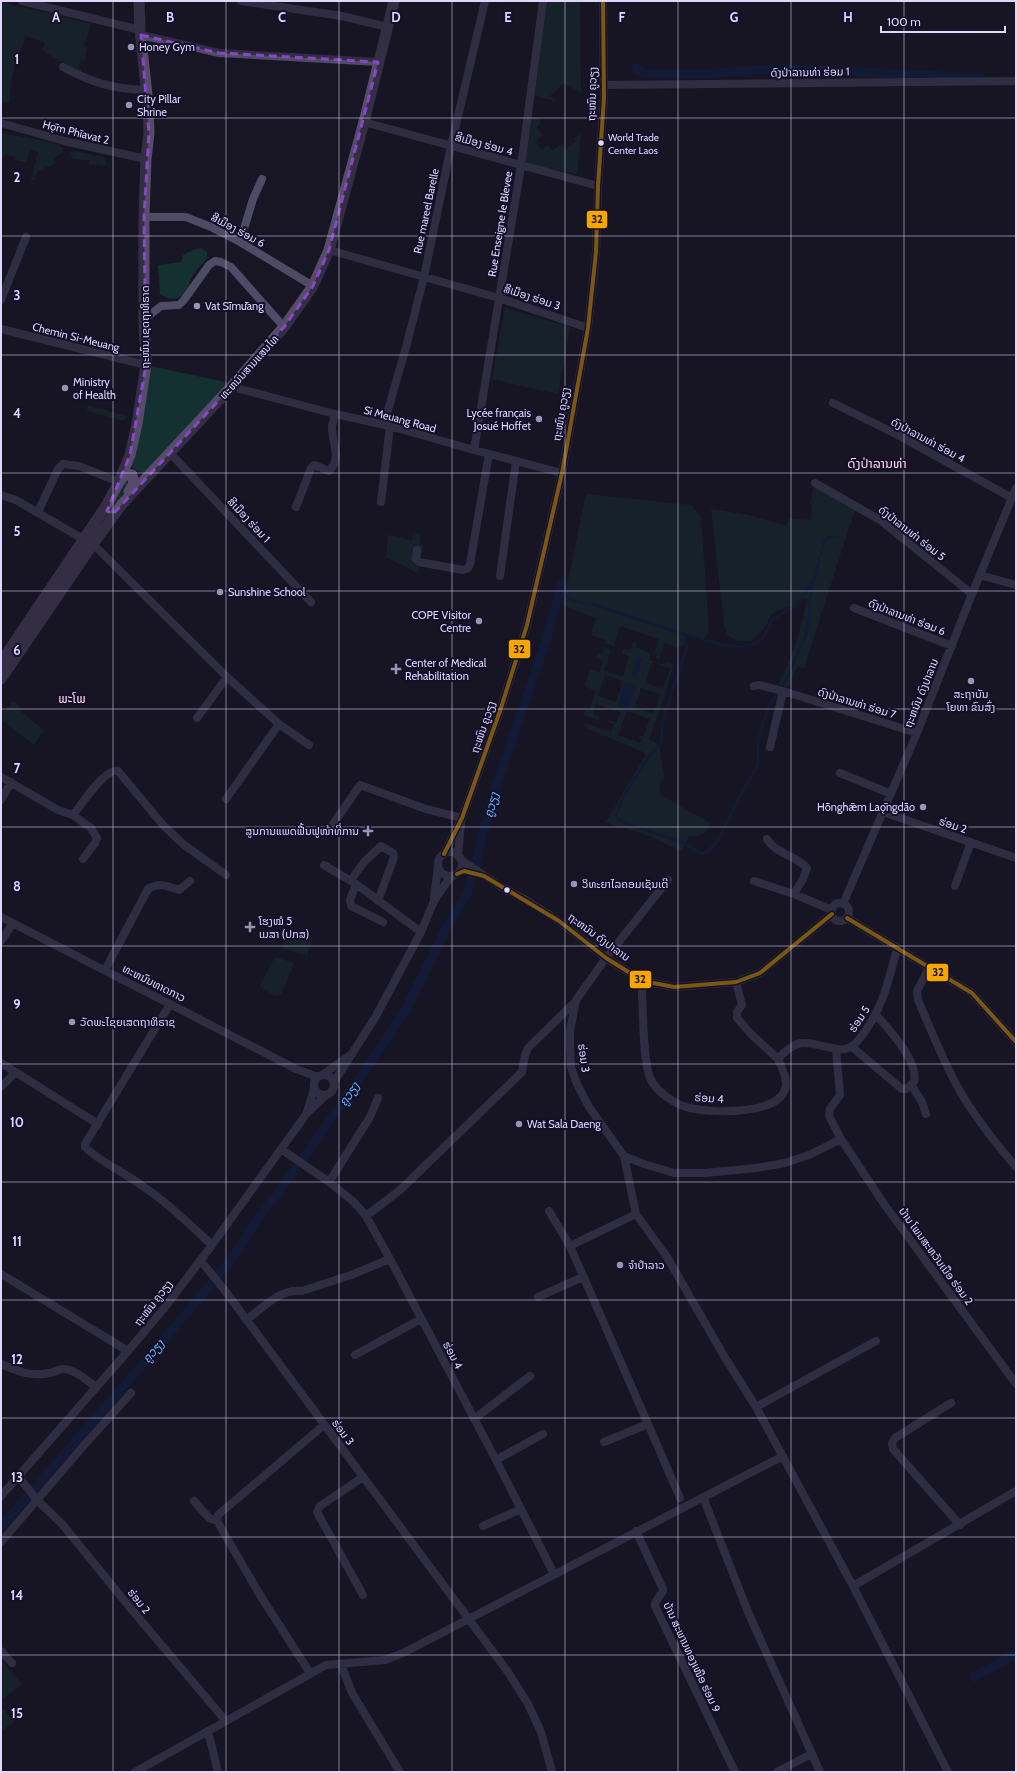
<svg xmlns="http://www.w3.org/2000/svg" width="1017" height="1773" viewBox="0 0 1017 1773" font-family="Cabin,'Noto Sans Lao',sans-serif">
<rect width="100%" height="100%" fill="#181624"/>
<!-- green -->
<path fill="#143031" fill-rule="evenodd" d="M546 1H580L581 93 564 83 550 96 556 101 535 96Z
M1 2 91 24 84 46 87 47 84 61 81 60 78 68 81 69V71L79 72 42 50 45 43 26 36C17 56 9 80 10 103L1 102Z
M530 116 540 119 539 120 541 123 536 128 543 135 535 142 542 150 548 145 553 151 561 144 566 150 576 141 574 138 581 134 577 174 525 164Z
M1 133 50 142 62 147 63 153 53 158 55 162 49 167 44 165 43 171 38 170 35 180H31L38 152 31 149 26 162 15 160V157L4 155 1 166Z
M74 151 104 157 106 164 104 166 89 164V160L73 159 70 154Z
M201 248 207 252V258C203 264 197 269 193 275 190 279 189 285 187 290 181 301 169 301 160 294L158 265 182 262 183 255 195 249Z
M505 308 570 327 558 394 492 379Z
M146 365 234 384 147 472C139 473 134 470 130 464Z
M88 406H89L127 416 124 421 87 411Z
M125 480 129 483 125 491 91 535Z
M815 483 856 506 804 668 797 667 789 687 778 685C793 654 801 632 807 599H799L793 606 777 610 770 616 767 624 760 633 751 641H737L728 636 724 624 711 509 749 515 786 526 789 518 810 520 812 508 810 503Z
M586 494 691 505 701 517 709 629 704 641 687 635 683 645 679 646 678 648 664 643 659 659 656 658 657 653H654L659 639 620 626 614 646 605 643 606 640 591 635 596 618 569 608 563 605Z
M413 532 420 534V545L423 546 418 573 386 557 388 535 412 540Z
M633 642 637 644 636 647 650 653V660L665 665 667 662 674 664 662 704 649 739 659 745 664 776 659 788 661 795 710 823C707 834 700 837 689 836L681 851 652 837 621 826 620 828 606 822 646 755 643 752 584 727 586 723 611 732 614 724 608 722 609 720 617 723 620 712 596 704 593 714 600 717 599 720 583 715 586 709 590 711 595 691 585 686 590 669 599 672 603 661 596 658 598 653 602 655 604 647 611 650 604 670 623 677 629 656 622 653 624 648 631 650ZM652 662 670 668 663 689 645 683ZM605 675 623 681 616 702 598 696ZM641 688 660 694 654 714 635 708ZM627 711 650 719 643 737 639 736V738L642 739 640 743 618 735Z
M12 701 19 706V710L44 730 34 745 1 719V708L6 711Z
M291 930 312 938 307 956 282 948Z
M275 957 294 963 281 994 275 996 260 987V985Z
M1 1660 22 1684 1 1700Z
M1 1707 15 1722 1 1731Z"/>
<!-- water -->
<path fill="#0c2149" d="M637 657 643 658 637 677 631 676Z
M625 682 636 686 628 709 617 706Z"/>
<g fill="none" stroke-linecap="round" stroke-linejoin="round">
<!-- stream -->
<path stroke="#0c2149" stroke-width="2.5" d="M814 580 809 603 810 617 806 634 789 674 769 706 758 740V765L736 803 718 841 707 852 701 854 684 843 624 823 618 819 616 815 622 800 635 778 651 754 659 745 662 737V724L687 647 685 640 687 635 723 645 738 646 753 645 762 639 773 619 798 604 814 580 824 542 830 537H839
M559 594 579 602 595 605 687 635"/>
<!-- canal -->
<path stroke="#0c2149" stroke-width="9" d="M636 68 645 73 703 74 774 69 824 70 981 78
M1 1527 163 1341 232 1259 257 1219 279 1192 353 1088 405 1011 448 925 467 894 493 796 546 640 562 584
M974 1677 1016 1654"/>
<!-- minor -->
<path stroke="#4d4b65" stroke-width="8" d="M22 1 140 30
M241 1 342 16 387 27
M141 35 219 53 378 62
M63 67C92 83 114 89 146 90
M604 85 1016 81
M364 122 598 186
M1 123 64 141 146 159
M144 217H186L211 227 240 242 313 286
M240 242 253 199 262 179
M329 250 499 298 588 328
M1 300 26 237
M144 320 161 306 179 305 184 300 209 265 215 261 221 262 231 267 284 327
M1 329 146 365
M234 384 240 389 335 414 390 426 474 450 562 473
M833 403 896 434 1012 498
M384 424 406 347 424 277 451 146 485 1
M474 450 521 166 543 1
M170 453 311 602
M815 483 880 520 972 594
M1 495 16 500 83 539
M381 502 390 426
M296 507 311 468 314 465 329 471C343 459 331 441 332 426 333 422 334 418 335 414
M38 512 58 469 63 464 79 466 119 482
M93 544 227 677 279 724 309 745
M417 550 416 559 419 562 463 570 468 568 470 564 489 454
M980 575 1016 585
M500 576 516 461
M854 608 952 646
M754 686 760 685 783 691
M197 718 227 677
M770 747 783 691 917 733
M840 773 891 794
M1 777 58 810 73 815C81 805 105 768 118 771L163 825 183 844 226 875
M226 799 279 724
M1 800 11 782
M883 812 1016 858
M73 815 91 828 97 838 95 843 83 859
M333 824 360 785 426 809 462 818
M767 839C776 854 795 855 807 868L803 879 794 894
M438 864a12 12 0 1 1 24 0a12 12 0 1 1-24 0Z
M444 854 462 818 501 708 527 625 562 473 588 328 596 252 598 186 604 98 603 1
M458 856 461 823
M461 860 500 886 526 900 559 921 606 958 643 981 674 987 736 982 760 973 832 914
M324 865 356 884 421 932
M351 880 364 862 381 846 393 853 394 857 378 901
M668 880 606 958 576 1000 570 1031V1046L571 1067 577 1084 589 1107 624 1156 636 1214 667 1257 724 1356 756 1407 853 1586 1016 1491
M754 881 794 894 832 910
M356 884 350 900 351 906 383 922
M955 886 971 842
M434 898 438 866
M831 912a9 9 0 1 1 18 0a9 9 0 1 1-18 0Z
M843 904 917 733 972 594 1016 488
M1 917 296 1069 318 1077
M847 918 972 993 1016 1042
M1 941 13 923
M930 966 917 991 918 1000C932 1032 946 1069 964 1098 979 1122 997 1145 1016 1167
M105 970 148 889C157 882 168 886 179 890L190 881
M643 981 642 992C643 1012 643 1065 651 1080 658 1093 676 1105 690 1108 711 1113 783 1116 786 1085 787 1077 781 1067 778 1059 796 1039 803 1041 827 1047 833 1048 839 1050 845 1049 854 1047 858 1041 863 1034 884 1006 888 981 897 949
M736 982 742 1005 737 1012V1018L750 1033 778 1059
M170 1004 85 1144V1147C101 1163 123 1171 141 1185 167 1202 189 1224 212 1245
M852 1047 902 1089H906L914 1082C919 1062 889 1029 876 1015
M836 1049 840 1095 830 1109 829 1116 841 1139 884 1204 1016 1384
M1 1063 98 1124
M314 1085a10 10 0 1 1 20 0a10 10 0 1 1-20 0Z
M322 1075 349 1056
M334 1082 376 1016 421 932 434 901 451 876
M912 1086 922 1102 926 1114
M1 1087 16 1072
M307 1112 314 1089
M281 1149 329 1182 354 1202 366 1216 390 1259 496 1460 554 1574
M624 1156 644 1164 674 1173H705L756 1168 785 1163 809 1155 841 1139
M329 1182 370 1117 378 1098
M549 1211 570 1246 648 1424 604 1442
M366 1216 400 1190 522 1072 525 1055 528 1048 576 1001
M570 1246 636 1214
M200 1260 223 1288 508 1672 528 1704 541 1732 552 1772
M1 1274 128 1351
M538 1297 583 1277
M246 1320C263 1308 280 1288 302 1291L351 1275 390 1259
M355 1355 421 1319
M1 1364C17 1371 31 1377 49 1373 53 1373 59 1369 63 1369 75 1369 87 1381 96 1387
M951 1403 895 1438 892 1443 893 1449 960 1525
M756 1407 876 1341
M474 1419 530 1376
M648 1424 680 1498
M496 1460 543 1434
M18 1476 37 1500 62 1524 132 1610 225 1720
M363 1477 320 1506 317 1512 363 1595
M1 1496 128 1351 166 1306 212 1245 307 1113 326 1095
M703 1497 748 1612 820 1772
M194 1501 209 1518 217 1521
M483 1526 521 1509
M636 1531 663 1589V1591L655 1603V1606L735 1772
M1 1542 86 1443 131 1393
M853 1586 948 1772
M1 1651 12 1663
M341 1664 352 1693 400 1772
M310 1673 260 1595 217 1521 218 1515 324 1425
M208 1731 218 1772
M135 1772 326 1665 385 1660 403 1653 783 1456
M777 1772 811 1754"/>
<!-- major -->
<path stroke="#564c6a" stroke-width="11" d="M120 481 125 474 132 475 134 483 129 492
M1 662 106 506 119 482 130 455 137 424 146 365 144 320V217L146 159 149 133 148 104 140 30 139 1
M1 679 93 544 122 504 234 384 284 327 313 286 329 250 364 122 394 1"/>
<defs>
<path id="bus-1" d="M444 854 462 818 501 708 527 625 562 473 588 328 596 252 598 186 604 98 603 1
M457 874 464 871 484 876 559 921 606 958 643 981 674 987 736 982 760 973 832 914
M847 918 972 993 1016 1042"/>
</defs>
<!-- bus-1 casing -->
<use href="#bus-1" stroke="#15102a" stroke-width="7"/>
<!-- bus-1 -->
<use href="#bus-1" stroke="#f7a600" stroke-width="4"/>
</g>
<!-- marked area -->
<path d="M0 0H1017V1773H0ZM141 35 219 53 378 62 329 250 313 286 284 327 234 384 113 514 107 511 130 455 146 365 144 217 149 133Z" fill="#181624" fill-opacity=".55" fill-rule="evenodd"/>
<path fill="none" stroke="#8a46c9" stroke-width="3" stroke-dasharray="8 5" stroke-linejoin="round" d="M141 35 219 53 378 62 329 250 313 286 284 327 234 384 113 514 107 511 130 455 146 365 144 217 149 133Z"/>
<!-- grid -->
<path fill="none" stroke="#ded8ff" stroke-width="1" stroke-opacity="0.55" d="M113 1V1772M226 1V1772M339 1V1772M452 1V1772M565 1V1772M678 1V1772M791 1V1772M904 1V1772M1 118H1016M1 236H1016M1 355H1016M1 473H1016M1 591H1016M1 709H1016M1 827H1016M1 946H1016M1 1064H1016M1 1182H1016M1 1300H1016M1 1418H1016M1 1537H1016M1 1655H1016"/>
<!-- markers -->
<g fill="#9994b2" stroke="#15102a" stroke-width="1.5">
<circle cx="131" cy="47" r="4"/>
<circle cx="129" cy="105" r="4"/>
<circle cx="197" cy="306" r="4"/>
<circle cx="65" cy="388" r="4"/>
<circle cx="539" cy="419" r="4"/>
<circle cx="220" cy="592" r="4"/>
<circle cx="479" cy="621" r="4"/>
<path d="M394 663h4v4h4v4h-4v4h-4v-4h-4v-4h4z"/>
<circle cx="971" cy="681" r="4"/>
<circle cx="923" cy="807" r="4"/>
<path d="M366 825h4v4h4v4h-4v4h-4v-4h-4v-4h4z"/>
<circle cx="574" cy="884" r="4"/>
<path d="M248 921h4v4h4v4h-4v4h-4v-4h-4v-4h4z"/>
<circle cx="72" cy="1022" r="4"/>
<circle cx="519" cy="1124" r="4"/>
<circle cx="620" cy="1265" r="4"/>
</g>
<g fill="#ded8ff" stroke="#15102a" stroke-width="1.5">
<circle cx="601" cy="143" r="3.5"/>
<circle cx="507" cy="890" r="3.5"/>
</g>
<g text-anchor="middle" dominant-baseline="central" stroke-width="4" stroke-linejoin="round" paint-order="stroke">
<!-- bus labels -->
<g font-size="10" fill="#ded8ff" stroke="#15102a" text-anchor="start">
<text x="608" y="137">World Trade<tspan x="608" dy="13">Center Laos</tspan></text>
</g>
<!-- poi labels -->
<g font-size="11" fill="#ded8ff" stroke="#15102a" text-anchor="start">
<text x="139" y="47">Honey Gym</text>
<text x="137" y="99">City Pillar<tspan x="137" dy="13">Shrine</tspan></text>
<text x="205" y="306">Vat Sīmư̄ang</text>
<text x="73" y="382">Ministry<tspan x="73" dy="13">of Health</tspan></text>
<text x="531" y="413" text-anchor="end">Lycée français<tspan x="531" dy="13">Josué Hoffet</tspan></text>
<text x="228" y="592">Sunshine School</text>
<text x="471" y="615" text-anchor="end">COPE Visitor<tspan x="471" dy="13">Centre</tspan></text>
<text x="405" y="663">Center of Medical<tspan x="405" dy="13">Rehabilitation</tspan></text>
<text x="971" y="694" text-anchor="middle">ສະຖາບັນ<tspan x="971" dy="13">ໂຍທາ ຂົນສົ່ງ</tspan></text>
<text x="915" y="807" text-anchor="end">Hōnghǣm Laǭngdāo</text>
<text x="359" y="831" text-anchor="end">ສູນການແພດຟື້ນຟູໜ້າທີ່ການ</text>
<text x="582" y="884">ວິທະຍາໄລຄອມເຊັນເຕີ</text>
<text x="259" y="921">ໂຮງໝໍ 5<tspan x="259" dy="13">ເມສາ (ປກສ)</tspan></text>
<text x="80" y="1022">ວັດພະໄຊຍເສຕຖາທິຣາຊ</text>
<text x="527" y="1124">Wat Sala Daeng</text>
<text x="628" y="1265">ຈຳປຳລາວ</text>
</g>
<!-- street labels -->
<g font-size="11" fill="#ded8ff" stroke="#15102a">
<text transform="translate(810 72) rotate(-1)">ດົງປ່າລານທ່າ ຮ່ອມ 1</text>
<text transform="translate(592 94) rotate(-88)">ຖະໜົນ ຄູວຽງ</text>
<text transform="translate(76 132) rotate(14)">Hǭm Phīavat 2</text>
<text transform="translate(484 144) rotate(15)">ສີເມືອງ ຮ່ອມ 4</text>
<text transform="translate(426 211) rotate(-78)">Rue mareel Barelle</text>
<text transform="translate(500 224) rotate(-81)">Rue Enseigne le Blevee</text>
<text transform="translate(238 230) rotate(28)">ສີເມືອງ ຮ່ອມ 6</text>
<text transform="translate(532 297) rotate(18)">ສີເມືອງ ຮ່ອມ 3</text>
<text transform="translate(145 327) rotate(-90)">ຖະໜົນ ເຊດຖາທິຣາດ</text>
<text transform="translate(76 337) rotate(14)">Chemin Si-Meuang</text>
<text transform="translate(249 367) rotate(-48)">ທະຫນົນສາມແສນໄທ</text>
<text transform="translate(561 414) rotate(-80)">ຖະໜົນ ຄູວຽງ</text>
<text transform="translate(400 419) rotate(15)">Si Meuang Road</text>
<text transform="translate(928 440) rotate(28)">ດົງປ່າລານທ່າ ຮ່ອມ 4</text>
<text transform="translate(249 520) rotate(47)">ສີເມືອງ ຮ່ອມ 1</text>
<text transform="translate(912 533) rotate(38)">ດົງປ່າລານທ່າ ຮ່ອມ 5</text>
<text transform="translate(907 617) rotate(21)">ດົງປ່າລານທ່າ ຮ່ອມ 6</text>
<text transform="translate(921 693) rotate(-68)">ຖະຫນົນ ດົງປາລານ</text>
<text transform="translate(857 703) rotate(17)">ດົງປ່າລານທ່າ ຮ່ອມ 7</text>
<text transform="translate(483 727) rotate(-71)">ຖະໜົນ ຄູວຽງ</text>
<text transform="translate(953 825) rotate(19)">ຮ່ອມ 2</text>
<text transform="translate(599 937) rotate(36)">ຖະຫນົນ ດົງປາລານ</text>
<text transform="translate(154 983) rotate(27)">ທະຫນົນທາດກາວ</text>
<text transform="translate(859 1019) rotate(-57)">ຮ່ອມ 5</text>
<text transform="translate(584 1058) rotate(82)">ຮ່ອມ 3</text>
<text transform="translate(709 1098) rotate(4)">ຮ່ອມ 4</text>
<text transform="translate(936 1256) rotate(54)">ບ້ານ ໂພນສະຫວັນເນືອ ຮ່ອມ 2</text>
<text transform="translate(153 1303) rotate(-52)">ຖະໜົນ ຄູວຽງ</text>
<text transform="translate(453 1355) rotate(62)">ຮ່ອມ 4</text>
<text transform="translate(343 1432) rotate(53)">ຮ່ອມ 3</text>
<text transform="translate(139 1601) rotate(51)">ຮ່ອມ 2</text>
<text transform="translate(692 1657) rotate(65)">ບ້ານ ສະພານທອງເໜືອ ຮ່ອມ 9</text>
</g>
<!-- water labels -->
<g font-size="12" font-style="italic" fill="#66b5ff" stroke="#15102a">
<text transform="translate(491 805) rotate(-75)">ຄູວຽງ</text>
<text transform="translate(349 1094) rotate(-55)">ຄູວຽງ</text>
<text transform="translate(153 1351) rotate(-49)">ຄູວຽງ</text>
</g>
<!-- quarter labels -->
<g font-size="13" fill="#ffdaf1" stroke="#15102a">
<text x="877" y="463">ດົງປ່າລານທ່າ</text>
<text x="72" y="698">ພະໂພ</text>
</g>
</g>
<g font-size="13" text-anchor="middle" font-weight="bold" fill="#ded8ff" stroke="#15102a" stroke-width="4" stroke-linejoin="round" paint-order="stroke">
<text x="56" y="22">A</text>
<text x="170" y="22">B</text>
<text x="282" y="22">C</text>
<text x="396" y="22">D</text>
<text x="508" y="22">E</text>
<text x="622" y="22">F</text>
<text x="734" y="22">G</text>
<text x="848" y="22">H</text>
<text x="17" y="64">1</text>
<text x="17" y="182">2</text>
<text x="17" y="300">3</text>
<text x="17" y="418">4</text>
<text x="17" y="536">5</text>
<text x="17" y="655">6</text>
<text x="17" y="773">7</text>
<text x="17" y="891">8</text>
<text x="17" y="1009">9</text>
<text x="17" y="1127">10</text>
<text x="17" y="1246">11</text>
<text x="17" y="1364">12</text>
<text x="17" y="1482">13</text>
<text x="17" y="1600">14</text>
<text x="17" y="1718">15</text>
</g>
<g stroke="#15102a" stroke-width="1.5">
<rect x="586" y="210" width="22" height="19" rx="4" fill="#f7a600"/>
<rect x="508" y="639" width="23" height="20" rx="4" fill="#f7a600"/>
<rect x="926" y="963" width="23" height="19" rx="4" fill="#f7a600"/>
<rect x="629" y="970" width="23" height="19" rx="4" fill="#f7a600"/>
</g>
<g font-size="11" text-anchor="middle" font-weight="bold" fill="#111">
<text x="597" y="223">32</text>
<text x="519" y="653">32</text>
<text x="938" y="976">32</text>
<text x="640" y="983">32</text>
</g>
<!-- border -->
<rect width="1017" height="1773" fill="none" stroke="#ded8ff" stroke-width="4"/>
<!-- scale -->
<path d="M881 26v6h124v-6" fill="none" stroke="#ded8ff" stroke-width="2"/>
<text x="887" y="26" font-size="12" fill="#ded8ff" stroke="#15102a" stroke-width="3" paint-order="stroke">100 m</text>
</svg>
